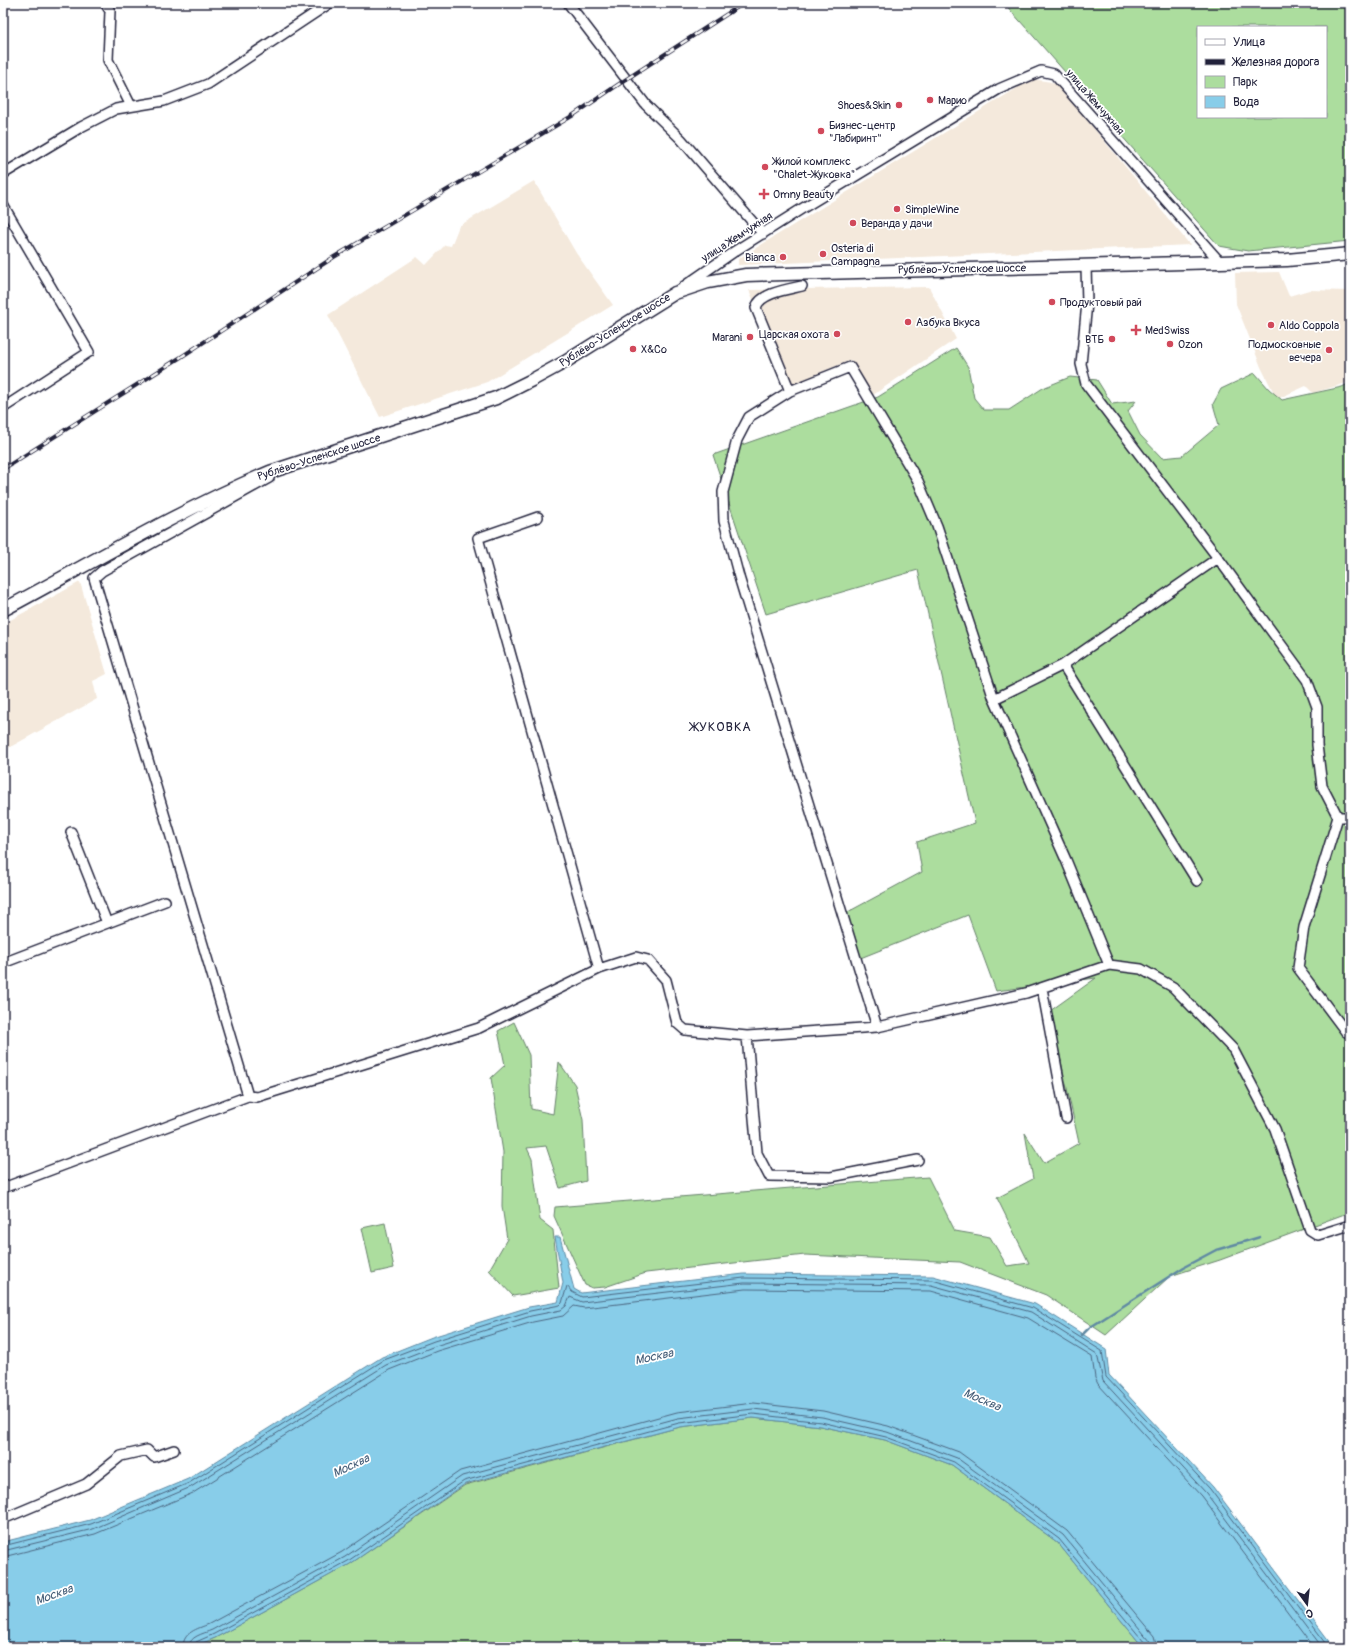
<svg xmlns="http://www.w3.org/2000/svg" width="1353" height="1650" viewBox="0 0 1353 1650" font-family="Pangolin,sans-serif">
<rect width="100%" height="100%" fill="#fff"/>
<filter id="ink" filterUnits="userSpaceOnUse"><feTurbulence type="fractalNoise" baseFrequency=".025" numOctaves="2"/><feDisplacementMap in="SourceGraphic" scale="8" xChannelSelector="R" yChannelSelector="G"/><feConvolveMatrix kernelMatrix="1 2 1 2 8 2 1 2 1" color-interpolation-filters="sRGB"/></filter>
<g filter="url(#ink)">
<!-- built -->
<path fill="#f4e9dc" d="M1032 79 1051 82 1058 85 1190 245 738 265V259Z
M534 181 576 253 613 305 487 382 380 417 328 315 417 257 426 265 445 245 451 246 459 226Z
M1279 272 1289 296 1309 290 1350 291V382L1313 393 1306 386 1277 399 1261 367 1236 304 1235 273Z
M929 287 956 339 870 397 851 360 790 385 749 290Z
M80 582 107 674 93 681 97 699 3 751V624Z"/>
<!-- green -->
<path fill="#acdd9e" stroke="#67806c" fill-rule="evenodd" d="M1004 3H1350V241L1248 251 1219 246ZM1198 27H1326V117H1198Z
M956 348 968 367 974 398 984 410H1009L1043 388 1070 377 1097 380 1112 404 1136 401 1128 411 1140 435 1162 458 1182 456 1219 425 1213 404 1221 389 1255 373 1269 389 1282 400 1342 387 1350 383V1212L1220 1260 1170 1276 1106 1335 1046 1295 960 1262 805 1255 646 1273 605 1287 592 1288 585 1285 554 1216 555 1207 928 1177 955 1231 990 1237 1007 1266 1029 1263 997 1198 1033 1179 1025 1133 1044 1163 1079 1143 1050 1011 1096 978 996 991 968 915 858 959 846 913 922 872 917 842 975 823 918 570 766 614 713 455 878 397Z
M514 1022 529 1055 531 1109 553 1114 559 1062 575 1085 583 1120 586 1181 560 1188 546 1146 527 1148 532 1159 540 1220 553 1230 559 1288 513 1296 489 1270 507 1239 502 1206 503 1152 491 1078 505 1065 498 1031Z
M385 1223 394 1268 372 1273 362 1228Z
M753 1418 820 1426 885 1440 952 1465 1057 1542 1143 1647H193L215 1638 350 1564 465 1485 680 1427Z"/>
<!-- water -->
<path fill="#88cde9" stroke="#5f89a3" d="M555 1237H560L574 1289 581 1293 744 1274 933 1276 1035 1304 1106 1349 1109 1375 1213 1487 1333 1647H1143L1057 1542 952 1465 885 1440 820 1426 753 1418 680 1427 465 1484 350 1564 215 1638 193 1647H3V1542L90 1520 188 1479 382 1357 432 1337 529 1307 558 1302 563 1283Z"/>
<g fill="none" stroke-linecap="round" stroke-linejoin="round">
<!-- shore -->
<path stroke="#4b6681" stroke-width="1" d="M3 1546 91 1524 189 1483 384 1360 434 1341 530 1311 560 1305 562 1303 567 1286 572 1292 582 1297 744 1278 932 1280 1033 1308 1102 1351 1106 1377 1210 1489 1328 1647
M3 1551 93 1529 191 1487 386 1365 435 1346 531 1316 561 1310 566 1306 570 1297 582 1302 744 1283 931 1285 1031 1312 1097 1354 1103 1381 1206 1493 1322 1647
M3 1557 95 1534 193 1493 389 1370 437 1351 533 1322 563 1316 574 1306 584 1308 745 1289 931 1291 1028 1318 1092 1357 1095 1378 1098 1384 1201 1496 1314 1647
M183 1647C183 1632 197 1629 209 1624L342 1552 460 1471 677 1412 754 1403 823 1411 888 1426 959 1452 1067 1531 1154 1636 1157 1647
M189 1647C189 1636 203 1634 212 1630L345 1557 462 1476 678 1418 753 1409 822 1417 887 1432 957 1458 1063 1535 1149 1640 1151 1647
M194 1647 196 1642 214 1634 348 1561 464 1481 679 1423 753 1414 821 1422 886 1437 954 1462 1059 1539 1145 1643 1146 1647"/>
<!-- stream -->
<path stroke="#5f89a3" stroke-width="2.5" d="M1082 1335 1089 1328 1184 1267 1216 1250 1260 1237"/>
<defs>
<path id="street" d="M105 3 110 11 108 60 131 106
M568 3 646 105 681 139 763 234
M3 174 81 127 116 109 164 101 208 84 330 3
M3 205 89 352 3 408
M1086 267 1087 303 1081 364 1086 384 1218 558 1307 680 1317 707V745L1322 786 1338 817 1304 927 1298 968 1346 1032
M683 287 735 251 803 208 999 89 1041 71 1054 74 1220 262
M790 391 756 308C759 293 789 289 802 286
M538 517 478 538 599 969
M994 699 1063 665
M1338 817H1350
M71 832 107 923
M1197 881 1063 665 1218 558
M3 963 165 901
M1042 988 1066 1118
M877 1027 739 577 724 521 723 492 737 440 749 417 790 391 850 367 918 481 937 526 994 699 1066 860 1109 965 1141 969 1173 987 1233 1049 1275 1129 1310 1230 1318 1235 1350 1225
M747 1036 757 1153 769 1176 831 1177 918 1160
M248 1096 94 578 102 571 269 478
M3 1188 248 1096 257 1097 479 1028 599 969 636 957 648 960 666 980 677 1023 685 1030 747 1036 877 1027 1026 993 1109 965
M3 1519 86 1484 121 1456 147 1450 154 1457 174 1450"/>
<path id="secondary" d="M3 610C91 563 178 511 270 472L496 398 532 380 565 362 675 293 708 282 746 275 1220 262 1287 260 1350 254"/>
</defs>
<!-- street casing -->
<use href="#street" stroke="#22223b" stroke-width="12"/>
<!-- secondary casing -->
<use href="#secondary" stroke="#22223b" stroke-width="15"/>
<!-- street -->
<use href="#street" stroke="#fff" stroke-width="9"/>
<!-- secondary -->
<use href="#secondary" stroke="#fff" stroke-width="12"/>
<defs>
<path id="rail" d="M3 469 181 357 334 257 572 116 625 80 744 3"/>
</defs>
<!-- rail casing -->
<use href="#rail" stroke="#22223b" stroke-width="4"/>
<!-- rail -->
<use href="#rail" stroke="#fff" stroke-width="2.5" stroke-dasharray="8" stroke-linecap="butt"/>
</g>
</g>
<!-- markers -->
<g fill="#d1495b" stroke="#fff" stroke-width="1.5">
<circle cx="930" cy="100" r="4"/>
<circle cx="899" cy="105" r="4"/>
<circle cx="821" cy="131" r="4"/>
<circle cx="765" cy="167" r="4"/>
<path d="M762 188h4v4h4v4h-4v4h-4v-4h-4v-4h4z"/>
<circle cx="897" cy="209" r="4"/>
<circle cx="853" cy="223" r="4"/>
<circle cx="823" cy="254" r="4"/>
<circle cx="783" cy="257" r="4"/>
<circle cx="1052" cy="302" r="4"/>
<circle cx="908" cy="322" r="4"/>
<circle cx="1271" cy="325" r="4"/>
<path d="M1134 324h4v4h4v4h-4v4h-4v-4h-4v-4h4z"/>
<circle cx="837" cy="334" r="4"/>
<circle cx="750" cy="337" r="4"/>
<circle cx="1112" cy="339" r="4"/>
<circle cx="1170" cy="344" r="4"/>
<circle cx="633" cy="349" r="4"/>
<circle cx="1329" cy="350" r="4"/>
</g>
<g text-anchor="middle" dominant-baseline="central" stroke-width="3.5" stroke-linejoin="round" paint-order="stroke">
<!-- poi labels -->
<g font-size="11" fill="#22223b" stroke="#fff" text-anchor="start">
<text x="938" y="100">Марио</text>
<text x="891" y="105" text-anchor="end">Shoes&amp;Skin</text>
<text x="829" y="125">Бизнес-центр<tspan x="829" dy="13">"Лабиринт"</tspan></text>
<text x="773" y="161">Жилой комплекс<tspan x="773" dy="13">"Chalet-Жуковка"</tspan></text>
<text x="773" y="194">Omny Beauty</text>
<text x="905" y="209">SimpleWine</text>
<text x="861" y="223">Веранда у дачи</text>
<text x="831" y="248">Osteria di<tspan x="831" dy="13">Campagna</tspan></text>
<text x="775" y="257" text-anchor="end">Bianca</text>
<text x="1060" y="302">Продуктовый рай</text>
<text x="916" y="322">Азбука Вкуса</text>
<text x="1279" y="325">Aldo Coppola</text>
<text x="1145" y="330">MedSwiss</text>
<text x="829" y="334" text-anchor="end">Царская охота</text>
<text x="742" y="337" text-anchor="end">Marani</text>
<text x="1104" y="339" text-anchor="end">ВТБ</text>
<text x="1178" y="344">Ozon</text>
<text x="1321" y="344" text-anchor="end">Подмосковные<tspan x="1321" dy="13">вечера</tspan></text>
<text x="641" y="349">X&amp;Co</text>
</g>
<!-- street labels -->
<g font-size="11" fill="#22223b" stroke="#fff">
<text transform="translate(1095 102) rotate(49)">улица Жемчужная</text>
<text transform="translate(737 237) rotate(-33)">улица Жемчужная</text>
<text transform="translate(962 269) rotate(-1)">Рублёво-Успенское шоссе</text>
<text transform="translate(615 330) rotate(-32)">Рублёво-Успенское шоссе</text>
<text transform="translate(319 457) rotate(-18)">Рублёво-Успенское шоссе</text>
</g>
<!-- water labels -->
<g font-size="12" font-style="italic" fill="#465e78" stroke="#fff">
<text transform="translate(654 1357) rotate(-12)">Москва</text>
<text transform="translate(982 1400) rotate(23)">Москва</text>
<text transform="translate(351 1466) rotate(-25)">Москва</text>
<text transform="translate(54 1595) rotate(-20)">Москва</text>
</g>
<!-- quarter labels -->
<g font-size="13" letter-spacing="1" fill="#22223b" stroke="#fff">
<text x="721" y="727">ЖУКОВКА</text>
</g>
</g>
<!-- margin -->
<rect width="1353" height="1650" fill="none" stroke="#fff" stroke-width="16"/>
<rect x="8" y="8" width="1337" height="1634" fill="none" stroke="#22223b" stroke-width="1.5" filter="url(#ink)"/>
<!-- legend -->
<rect x="1197" y="26" width="130" height="92" fill="#ffffff" stroke="#a7a7b1"/>
<rect x="1205" y="39" width="20" height="6" fill="#ffffff" stroke="#a7a7b1"/>
<text x="1233" y="46" font-size="12" fill="#22223b">Улица</text>
<rect x="1205" y="59" width="20" height="6" fill="#22223b" stroke="#a7a7b1"/>
<text x="1233" y="66" font-size="12" fill="#22223b">Железная дорога</text>
<rect x="1205" y="76" width="20" height="12" fill="#acdd9e" stroke="#a7a7b1"/>
<text x="1233" y="86" font-size="12" fill="#22223b">Парк</text>
<rect x="1205" y="96" width="20" height="12" fill="#88cde9" stroke="#a7a7b1"/>
<text x="1233" y="106" font-size="12" fill="#22223b">Вода</text>
<!-- north arrow -->
<g transform="translate(1307 1604) rotate(165)" stroke="#ffffff" stroke-width="3" paint-order="stroke">
<path d="M0-3L7 15L0 10L-7 15Z" fill="#22223b"/>
<text y="-6" font-size="11" font-weight="bold" text-anchor="middle" fill="#22223b">С</text>
</g>
</svg>
